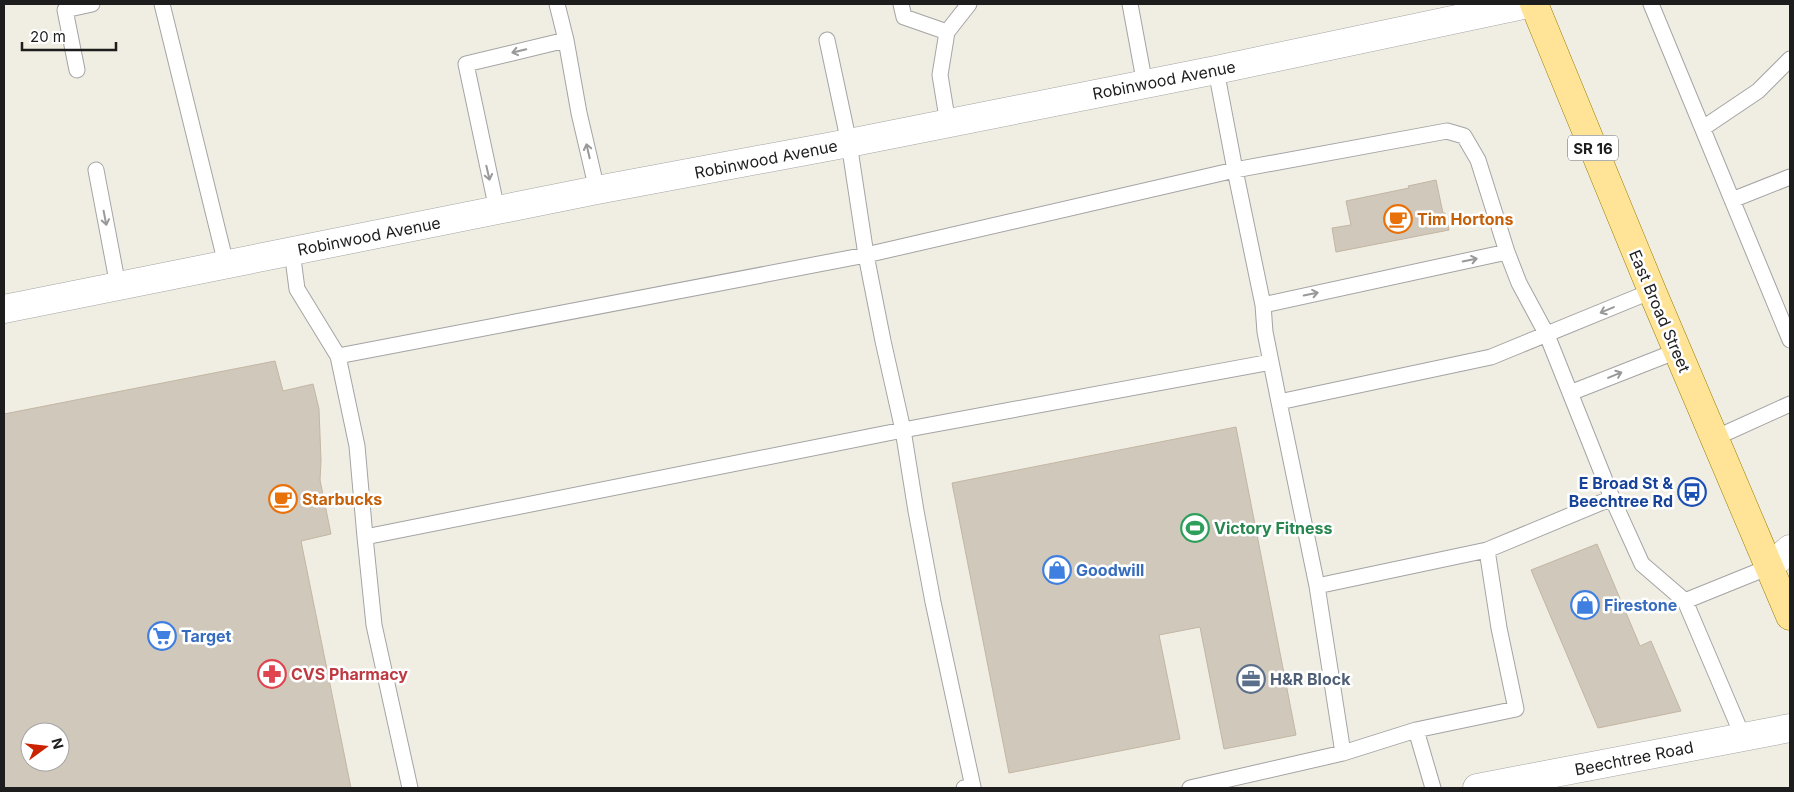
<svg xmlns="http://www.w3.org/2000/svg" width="1794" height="792" viewBox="0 0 1794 792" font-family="Inter,sans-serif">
<rect width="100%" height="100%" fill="#f0ede2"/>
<!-- building -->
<path fill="#d0c8bb" stroke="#c3b6a3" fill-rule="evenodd" d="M1436 180 1443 213H1445L1449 230 1336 252 1332 228 1351 225 1346 201 1409 188 1408 186Z
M275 361 283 391 313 384 319 409 321 461 320 480 331 534 301 541 351 788H4V414ZM30 732H60V762H30Z
M1236 427 1296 735 1224 749 1200 627 1159 635 1180 739 1009 773 952 483Z
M1597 544 1640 646 1651 641 1681 711 1598 728 1531 570Z"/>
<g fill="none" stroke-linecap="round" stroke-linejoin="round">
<defs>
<path id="service" d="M162 4 226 264
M557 4 566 40 579 113 597 190
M901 4 904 17 947 32
M1130 4 1145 85
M1651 4 1790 340
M827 40 849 143 866 255 883 341 903 430 916 511 933 602 973 787 964 788
M77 70 65 10 92 4
M948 124 940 75 947 32 969 4
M1703 128 1758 91 1790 59
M96 170 118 286
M1732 200 1790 177
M497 210 466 64 566 40
M292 251 297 289 338 356 357 446 365 537 903 430 1271 362 1265 332 1263 305 1235 170 1216 70
M1263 305 1507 252
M338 356 866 255 1235 170 1447 131 1464 136 1478 160 1507 252 1519 283 1547 335 1612 498 1642 564 1685 601 1743 737
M1271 362 1279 402 1491 357 1652 291
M1570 393 1677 351
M1279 402 1317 586 1343 753 1416 730
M1715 438 1790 404
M365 537 374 625 410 788
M1317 586 1487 550
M1685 601 1769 567
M1190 788 1343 753
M1433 788 1416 730 1516 709 1499 628 1487 550 1612 498"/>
<path id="minor" d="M4 309 597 190 849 143 1216 70 1528 4
M1769 567 1790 549
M1477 788 1790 728"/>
<path id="primary" d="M1534 4 1652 291 1790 616"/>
</defs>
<!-- service casing -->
<use href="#service" stroke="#a4a4a4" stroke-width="17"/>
<!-- minor casing -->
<use href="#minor" stroke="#a4a4a4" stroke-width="29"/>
<!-- primary casing -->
<use href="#primary" stroke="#977f00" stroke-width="29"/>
<!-- service -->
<use href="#service" stroke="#fff" stroke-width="15"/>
<!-- minor -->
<use href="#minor" stroke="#fff" stroke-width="28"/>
<!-- primary -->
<use href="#primary" stroke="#ffe498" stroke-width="28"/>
</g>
<!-- one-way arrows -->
<defs><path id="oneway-shaft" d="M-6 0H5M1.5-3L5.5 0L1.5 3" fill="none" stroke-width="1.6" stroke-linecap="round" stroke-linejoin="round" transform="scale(1.25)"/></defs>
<g stroke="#999">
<use href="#oneway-shaft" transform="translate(519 51) rotate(166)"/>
<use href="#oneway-shaft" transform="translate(588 151) rotate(-103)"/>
<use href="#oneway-shaft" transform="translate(488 173) rotate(77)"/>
<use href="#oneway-shaft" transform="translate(105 218) rotate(79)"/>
<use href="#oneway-shaft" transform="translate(1470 260) rotate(-12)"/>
<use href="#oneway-shaft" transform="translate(1311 294) rotate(-12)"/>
<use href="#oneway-shaft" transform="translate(1607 310) rotate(157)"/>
<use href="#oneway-shaft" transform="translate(1615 375) rotate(-22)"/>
</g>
<!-- icons -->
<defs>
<symbol id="cafe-ring" viewBox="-11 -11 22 22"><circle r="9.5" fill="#fff" stroke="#e8710a" stroke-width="1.5"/><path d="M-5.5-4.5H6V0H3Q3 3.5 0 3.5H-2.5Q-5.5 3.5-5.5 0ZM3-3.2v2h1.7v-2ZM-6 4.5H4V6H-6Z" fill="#e8710a"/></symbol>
<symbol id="bus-ring" viewBox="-11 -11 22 22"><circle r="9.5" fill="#fff" stroke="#1a4fb4" stroke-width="1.5"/><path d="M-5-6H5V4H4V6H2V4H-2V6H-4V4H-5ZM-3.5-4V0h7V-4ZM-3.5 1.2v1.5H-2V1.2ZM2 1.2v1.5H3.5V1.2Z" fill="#1a4fb4"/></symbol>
<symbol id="stadium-ring" viewBox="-11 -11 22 22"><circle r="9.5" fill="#fff" stroke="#2e9e5b" stroke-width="1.5"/><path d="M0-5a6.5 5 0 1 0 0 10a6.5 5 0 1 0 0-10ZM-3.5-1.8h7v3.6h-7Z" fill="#2e9e5b"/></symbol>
<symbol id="shop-ring" viewBox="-11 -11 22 22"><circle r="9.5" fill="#fff" stroke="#3f7fe0" stroke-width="1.5"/><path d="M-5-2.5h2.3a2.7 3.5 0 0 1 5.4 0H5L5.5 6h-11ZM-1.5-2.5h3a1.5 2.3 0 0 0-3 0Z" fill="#3f7fe0"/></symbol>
<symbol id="supermarket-ring" viewBox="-11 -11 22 22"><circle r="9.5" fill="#fff" stroke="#3f7fe0" stroke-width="1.5"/><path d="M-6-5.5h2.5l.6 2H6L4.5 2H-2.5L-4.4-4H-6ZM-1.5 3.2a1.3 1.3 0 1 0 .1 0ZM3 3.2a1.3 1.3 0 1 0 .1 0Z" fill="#3f7fe0"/></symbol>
<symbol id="pharmacy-ring" viewBox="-11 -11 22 22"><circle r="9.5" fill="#fff" stroke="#e0444e" stroke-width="1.5"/><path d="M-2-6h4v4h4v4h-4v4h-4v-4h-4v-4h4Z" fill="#e0444e"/></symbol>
<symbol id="office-ring" viewBox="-11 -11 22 22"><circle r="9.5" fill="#fff" stroke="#5c6f8a" stroke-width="1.5"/><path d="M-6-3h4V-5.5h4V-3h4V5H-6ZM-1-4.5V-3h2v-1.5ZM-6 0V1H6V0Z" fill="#5c6f8a"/></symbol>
</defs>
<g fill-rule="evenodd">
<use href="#cafe-ring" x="1382" y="203" width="32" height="32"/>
<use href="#bus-ring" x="1676" y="476" width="32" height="32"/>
<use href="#cafe-ring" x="267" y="483" width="32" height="32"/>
<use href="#stadium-ring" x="1179" y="512" width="32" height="32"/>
<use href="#shop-ring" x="1041" y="554" width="32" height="32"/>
<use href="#shop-ring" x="1569" y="589" width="32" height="32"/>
<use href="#supermarket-ring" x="146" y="620" width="32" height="32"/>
<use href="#pharmacy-ring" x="256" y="658" width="32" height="32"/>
<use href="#office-ring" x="1235" y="663" width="32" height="32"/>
</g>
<g text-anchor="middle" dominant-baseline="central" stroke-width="5" stroke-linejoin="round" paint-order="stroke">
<!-- shield labels -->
<rect fill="#fff" stroke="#616161" stroke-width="1" x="1568" y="135.5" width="50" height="25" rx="4"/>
<g font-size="15" font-weight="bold" fill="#1d1d1d">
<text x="1593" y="148">SR 16</text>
</g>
<!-- street labels -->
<g font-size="16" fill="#1d1d1d" stroke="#fff">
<text transform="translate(1164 80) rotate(-11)">Robinwood Avenue</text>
<text transform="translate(766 159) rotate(-11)">Robinwood Avenue</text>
<text transform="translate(369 236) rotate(-11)">Robinwood Avenue</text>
<text transform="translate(1660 311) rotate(67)">East Broad Street</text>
<text transform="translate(1634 758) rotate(-11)">Beechtree Road</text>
</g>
<!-- food labels -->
<g font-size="16" font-weight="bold" fill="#c56008" stroke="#fff" text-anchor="start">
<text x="1417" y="219">Tim Hortons</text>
<text x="302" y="499">Starbucks</text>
</g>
<!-- transit labels -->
<g font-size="16" font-weight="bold" fill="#164399" stroke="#fff" text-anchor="end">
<text x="1673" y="483">E Broad St &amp;<tspan x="1673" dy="18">Beechtree Rd</tspan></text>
</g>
<!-- leisure labels -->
<g font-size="16" font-weight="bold" fill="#27864d" stroke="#fff" text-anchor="start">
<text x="1214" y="528">Victory Fitness</text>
</g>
<!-- shop labels -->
<g font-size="16" font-weight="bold" fill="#366cbe" stroke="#fff" text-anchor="start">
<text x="1076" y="570">Goodwill</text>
<text x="1604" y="605">Firestone</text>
<text x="181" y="636">Target</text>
</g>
<!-- health labels -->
<g font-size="16" font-weight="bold" fill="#be3a42" stroke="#fff" text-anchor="start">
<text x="291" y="674">CVS Pharmacy</text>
</g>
<!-- service labels -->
<g font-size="16" font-weight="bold" fill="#4e5e75" stroke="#fff" text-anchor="start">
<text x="1270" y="679">H&amp;R Block</text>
</g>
</g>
<!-- border -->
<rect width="1794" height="792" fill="none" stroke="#1d1d1d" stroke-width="10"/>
<!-- north arrow -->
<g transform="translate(45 747) rotate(75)"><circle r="24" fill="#ffffff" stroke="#a5a5a5"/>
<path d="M0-4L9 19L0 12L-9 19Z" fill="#cb2300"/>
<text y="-8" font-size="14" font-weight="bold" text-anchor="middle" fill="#1d1d1d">N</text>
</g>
<!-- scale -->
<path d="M22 42v8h94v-8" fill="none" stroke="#1d1d1d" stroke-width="2.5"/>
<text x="30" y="42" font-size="15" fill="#1d1d1d" stroke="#ffffff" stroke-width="4" paint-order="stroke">20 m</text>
</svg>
